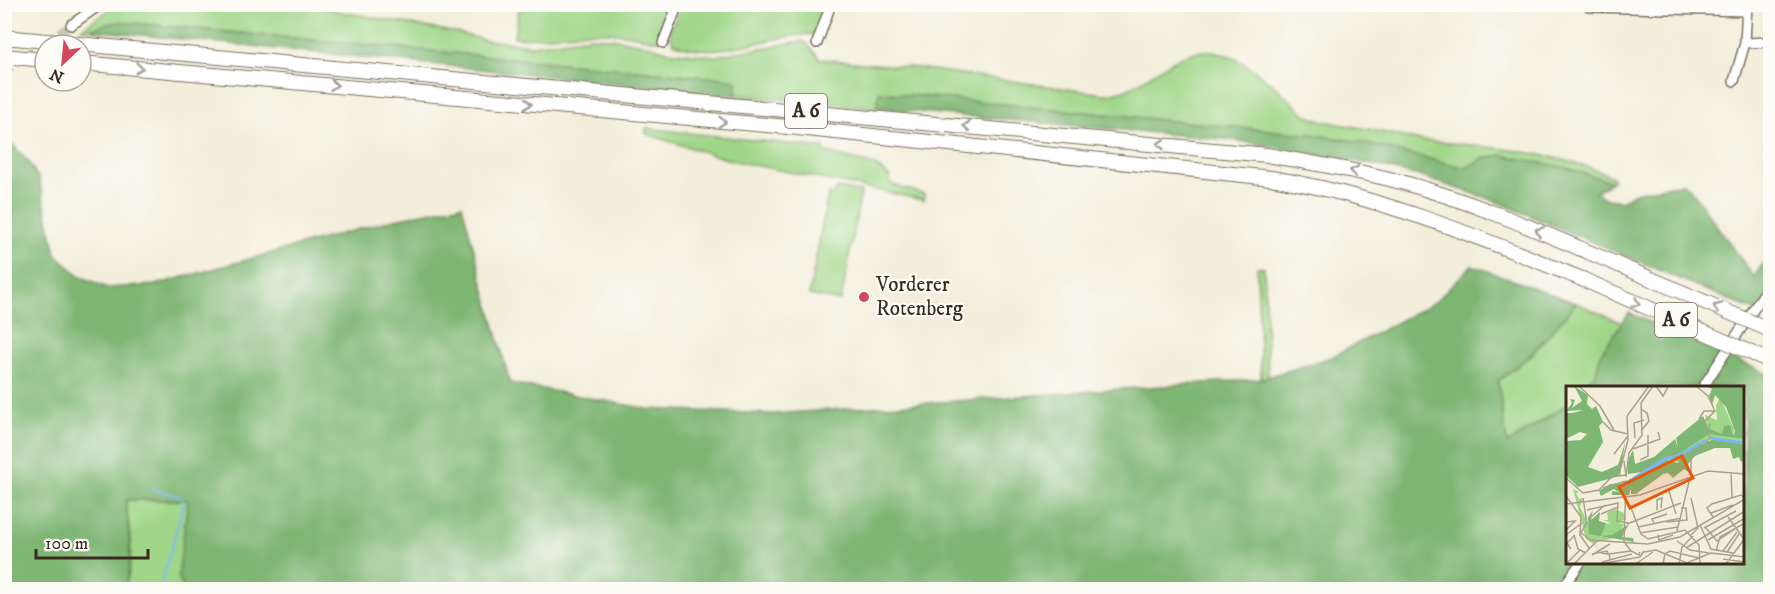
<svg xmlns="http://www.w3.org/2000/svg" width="1775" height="594" viewBox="0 0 1775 594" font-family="'IM FELL DW Pica',serif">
<rect width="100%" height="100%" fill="#fdfcf7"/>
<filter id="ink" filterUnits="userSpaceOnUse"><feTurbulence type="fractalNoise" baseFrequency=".0167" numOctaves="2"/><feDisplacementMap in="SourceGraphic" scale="12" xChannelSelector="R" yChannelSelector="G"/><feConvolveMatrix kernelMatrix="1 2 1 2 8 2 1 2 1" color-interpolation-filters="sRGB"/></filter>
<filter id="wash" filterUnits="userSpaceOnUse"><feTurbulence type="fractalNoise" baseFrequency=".008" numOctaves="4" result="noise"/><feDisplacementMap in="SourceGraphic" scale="24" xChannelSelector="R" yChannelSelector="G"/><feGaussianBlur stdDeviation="1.35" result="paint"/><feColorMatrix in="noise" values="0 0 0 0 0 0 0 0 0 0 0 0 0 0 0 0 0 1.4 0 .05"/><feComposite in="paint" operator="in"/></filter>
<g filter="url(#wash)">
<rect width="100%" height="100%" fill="#f2eeda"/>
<!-- green -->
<path fill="#9ed586" stroke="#6c8052" stroke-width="1.5" d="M116 5H304L458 33 485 40 532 45 589 37 611 38 648 45 666 51 715 56 802 41 807 44 820 59 918 68 1104 94C1144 93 1167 51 1207 51 1235 51 1268 80 1288 98 1295 105 1304 115 1313 118 1329 123 1346 125 1362 128 1380 131 1398 136 1416 140 1431 142 1446 142 1461 144 1509 149 1569 156 1612 177L1613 180 1611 182 1567 168 1501 155 1484 158 1466 168 1359 142 1317 135 879 92 877 108 736 95 737 84 730 79 122 22C107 23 96 31 81 29Z
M520 5H675L663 35 658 40H653C633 35 613 31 593 32 566 32 540 40 514 37Z
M682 5H828L819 34C770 33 721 62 673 43L670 31Z
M646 128 824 148V152L874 165 889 176 890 184 924 194V200L730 160 646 134Z
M5 138 12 236 5 261Z
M837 188 861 192 841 301 809 295 828 194 833 195Z
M1257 267 1264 268 1268 377 1261 379Z
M1576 303 1622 323 1601 353 1596 373 1584 387H1568V404L1507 445 1498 381 1531 355Z
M125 500H188L182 589H184L124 590C135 562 130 528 125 500Z"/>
<!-- forest -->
<path fill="#7eb673" stroke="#5c7048" stroke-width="1.5" d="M122 22 730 79 735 80 737 84 736 95 91 30 109 23Z
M879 92 1317 135 1359 142 1466 168 1484 158 1501 155 1567 168 1611 182 1596 192 1606 199 1622 201 1633 194 1647 190 1683 184 1688 186 1754 277 1770 253V317L1493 200 1416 175 1370 164 1234 140 877 108Z
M6 138 27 160 39 179 56 254 78 275 107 288 155 285 395 219 462 205 510 383 648 409 773 414 1261 379 1332 357 1435 302 1472 265 1576 303 1531 355 1498 381 1507 444 1568 404V562H1744V387H1584L1596 373 1601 353 1629 313 1770 375V589L1553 590 1534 584 1531 590 184 589 178 577 188 500H126C127 529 135 561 124 589L5 590 4 261 12 236Z"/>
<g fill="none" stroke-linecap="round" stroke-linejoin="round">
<!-- stream -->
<path stroke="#7eb7ef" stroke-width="2" d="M151 489 179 496 184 503 162 582"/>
</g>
</g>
<g filter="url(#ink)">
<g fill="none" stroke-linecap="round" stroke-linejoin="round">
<!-- minor-tunnel -->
<path stroke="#cdc7b4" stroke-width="9" stroke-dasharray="9 4.5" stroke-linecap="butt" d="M4 72 71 25"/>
<defs>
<path id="minor" d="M1589 7 1747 11
M71 25 101 4
M663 43 678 4
M817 43 831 4
M1745 43 1770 42
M1734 81 1745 43 1747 4
M1703 387 1770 284
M1561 590 1581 562"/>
<path id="highway" d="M4 37 1267 155C1312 163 1357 170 1401 182 1467 200 1530 227 1593 254
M4 56 45 60
M81 63 788 127 1271 178C1380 196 1481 238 1582 279"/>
</defs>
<!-- minor casing -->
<use href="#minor" stroke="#7b6f60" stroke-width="12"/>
<!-- highway casing -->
<use href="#highway" stroke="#7b6f60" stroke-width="16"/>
<!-- minor -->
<use href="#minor" stroke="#fff" stroke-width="9"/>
<!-- highway -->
<use href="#highway" stroke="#fff" stroke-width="14"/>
<defs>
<path id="highway-bridge" d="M1593 254 1770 330
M1582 279 1770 361"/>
</defs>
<!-- highway-bridge casing -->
<use href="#highway-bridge" stroke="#7b6f60" stroke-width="16" stroke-linecap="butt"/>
<!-- highway-bridge -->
<use href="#highway-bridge" stroke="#fff" stroke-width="14"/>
</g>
<!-- one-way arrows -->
<defs><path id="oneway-chevron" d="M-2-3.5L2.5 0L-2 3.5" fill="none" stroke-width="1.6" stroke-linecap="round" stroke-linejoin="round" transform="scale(1.5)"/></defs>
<g stroke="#a79f9a">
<use href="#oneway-chevron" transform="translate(139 68) rotate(5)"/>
<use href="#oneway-chevron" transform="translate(334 85) rotate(5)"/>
<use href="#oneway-chevron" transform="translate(528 104) rotate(5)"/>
<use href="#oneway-chevron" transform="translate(722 122) rotate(5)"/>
<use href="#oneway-chevron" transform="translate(967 126) rotate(-175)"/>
<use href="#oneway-chevron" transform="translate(1161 144) rotate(-175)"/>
<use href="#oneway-chevron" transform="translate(1354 171) rotate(-168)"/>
<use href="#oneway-chevron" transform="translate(1539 231) rotate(-157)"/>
<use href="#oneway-chevron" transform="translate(1636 303) rotate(24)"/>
<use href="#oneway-chevron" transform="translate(1717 307) rotate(-157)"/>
</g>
</g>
<!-- markers -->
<circle fill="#d1495b" stroke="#fdfcf7" stroke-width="2" cx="864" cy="297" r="6"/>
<g text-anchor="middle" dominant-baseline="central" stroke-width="4.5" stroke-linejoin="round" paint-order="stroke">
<!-- shield labels -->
<g fill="#fdfcf7" stroke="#75695f" stroke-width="1.5">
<rect x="785" y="94" width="42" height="34" rx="4.5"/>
<rect x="1655" y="303" width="42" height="34" rx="4.5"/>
</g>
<g font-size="20" font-weight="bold" fill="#3b2a1e">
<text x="806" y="111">A 6</text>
<text x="1676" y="320">A 6</text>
</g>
<!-- poi labels -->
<g font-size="21" fill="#3b2a1e" stroke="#fdfcf7" text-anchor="start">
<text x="876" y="285">Vorderer<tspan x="876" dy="24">Rotenberg</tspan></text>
</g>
</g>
<!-- overview -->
<g transform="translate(1566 386)">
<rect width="178" height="178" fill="#f2eeda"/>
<path d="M154 11 168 43 167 50 178 53V59L145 53 119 64 114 76 101 74 77 89 61 95 143 48 139 29 151 34 150 20ZM7 103 13 106 10 107 13 113 17 112 14 121 22 137 35 151 37 138 45 137 37 134H42L41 127 49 123 58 127 60 133 53 137 58 138 55 144 48 152 28 157 33 162 20 153Z" fill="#9ed586"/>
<path d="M8 0 22 9 21 18 26 23 30 20 37 36 33 40 37 56 22 81 36 86 52 79 59 57 54 90 12 101 0 89V55L15 54 21 48 14 46 0 53V27H7L17 24 0 25 6 17 4 13 9 14 6 22 16 15ZM140 0H178V53L143 48 111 69 100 71 76 86 62 88V74L67 64 69 78 88 71 109 53 112 62 110 52 137 30 143 43V38H145L143 43 156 48 158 40 164 39 167 50 169 45 160 21 149 9 146 19 143 10 146 3ZM151 52 178 59V73L175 76 173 71 167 73 164 62H149L129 70 122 78 124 87 118 83 107 92 102 87 97 88 70 108H65V102L63 109H46V106L47 105 53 106 48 103 35 110 33 105 44 98 62 97 101 74 112 77 119 64ZM27 124 25 134 34 126 33 135 40 137 35 150 46 149 63 138 56 151 67 152 68 156 23 148 22 132Z" fill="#7eb673"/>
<path fill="none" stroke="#7eb7ef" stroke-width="3" d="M144 52 179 57M81 85 100 73M62 96 98 73 112 70 140 54"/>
<path fill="none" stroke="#a9a08f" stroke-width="1.5" d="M13 0 34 20 48 44M90 0 97 10 102 1M101 0H123M75 23 81 27 83 35 75 45M133 33 138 25H149M37 36 45 44 62 48M69 52 68 37 78 34M67 63 94 53 92 46M48 68 62 50M74 74 82 70V49M165 86 166 111M125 89V73L144 52 139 35 149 25 142 10 130 0M52 90 60 89 58 75M60 91 63 67 76 49 75 17 87 0M0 92 17 107M37 102 60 95 58 156M102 102 110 128M17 107 33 104 55 81 62 54 61 30 83 0M0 110 15 131 14 149 23 162M17 112 21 138M0 118 74 109 142 85 179 88M64 119 75 148 82 153M21 124 52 117 51 135 62 137M91 124V114L96 112 95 122M145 127 167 119M35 128 52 121M25 131 39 119M147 131 141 122 146 118 175 109 179 112M162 131 178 153M0 136 9 135 0 144M21 136 15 147 26 155M100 136 121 134 120 122H115M88 137 86 133 101 128M61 138 115 117M134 139 145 163 167 167M72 141 115 132M139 141 151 155 169 143M138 142 170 125M111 145 124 92M74 147 112 141M0 149 16 137M8 149 12 163 20 167M92 149 93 154 107 149M125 149 132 142 125 112M82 153 119 144 133 159 134 178M23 154 82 158 114 151 179 113M142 154 179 132M111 155 124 164 143 167M59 157 65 165 73 169 74 166M120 162 179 125M5 163 1 157 9 149M150 165 154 151 179 137M157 165 171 146M78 166 90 164 121 177 145 167 179 171M161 166 173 148M26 168 41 165 42 168 35 167M26 169 44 158M44 173 43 168 65 165M157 173 179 176M36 176 66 168M71 177 87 166M0 178 14 164M8 178 31 155M33 178 74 171 78 165M97 178 99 168 104 165 133 172M113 178 116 161 127 150M160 178 179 152"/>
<path fill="#e8590c" fill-opacity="0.15" stroke="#e8590c" stroke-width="3" d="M116 70 127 92 64 122 53 101Z"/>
<rect width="178" height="178" fill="none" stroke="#3b2a1e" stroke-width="3"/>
</g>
<!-- margin -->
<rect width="1775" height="594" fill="none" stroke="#fdfcf7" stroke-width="24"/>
<!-- north arrow -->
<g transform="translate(63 63) rotate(206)"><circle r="28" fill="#fdfcf7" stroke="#afa8a0" stroke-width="1.5"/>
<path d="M0-4.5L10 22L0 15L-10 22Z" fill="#d1495b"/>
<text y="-9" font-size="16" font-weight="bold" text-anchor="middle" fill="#3b2a1e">N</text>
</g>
<!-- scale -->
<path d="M36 549v9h112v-9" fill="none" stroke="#3b2a1e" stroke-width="3"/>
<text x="45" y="549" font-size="18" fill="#3b2a1e" stroke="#fdfcf7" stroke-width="4.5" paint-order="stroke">100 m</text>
</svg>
